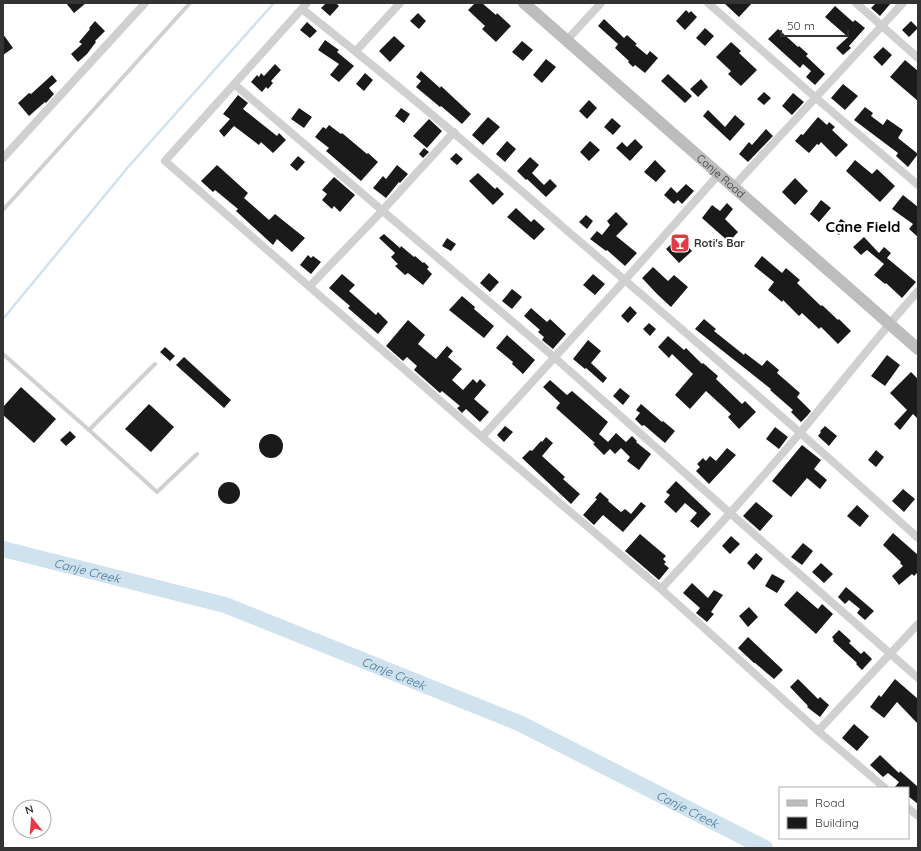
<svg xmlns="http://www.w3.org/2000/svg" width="921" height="851" viewBox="0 0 921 851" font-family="Quicksand,sans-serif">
<rect width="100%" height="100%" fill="#fff"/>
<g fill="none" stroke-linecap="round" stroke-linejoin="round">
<!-- stream -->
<path stroke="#cfe2ee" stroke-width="2.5" d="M3 319 129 166 274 3"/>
<!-- river -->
<path stroke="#cfe2ee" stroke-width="16" id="s1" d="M3 549 225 605 519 723 765 848"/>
</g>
<!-- building -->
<path fill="#1a1a1a" d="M66 3H86L74 13Z
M326 3H336L339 6 330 16 321 8Z
M475 3H482L496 15 497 13 511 26 496 42 482 29 485 26 468 10Z
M724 3H752L739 17Z
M876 3H891L880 16 871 8Z
M835 6 853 22 855 20 865 28 849 46 851 48 843 55 836 48 848 37 825 17Z
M686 10 689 13 691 11 697 17 685 30 676 21Z
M418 13 426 21 419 29 410 21Z
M604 19 624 38 627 35 637 44 635 45 647 55 650 51 658 58 645 73 635 65 633 67 628 62 629 61 615 48 618 44 598 26Z
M95 21 105 31 95 41 96 42 87 54 78 62 71 54 82 44 79 42 90 29 89 28Z
M911 21 918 28 909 37 902 30Z
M307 22 317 31 310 38 300 30Z
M705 28 714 36 705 46 696 38Z
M778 29 798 47 799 46 808 54 806 56 825 74 815 85 806 77 811 71 803 64 800 68 768 39Z
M3 34 13 48 3 55Z
M394 36 405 46 390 62 379 51Z
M325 40 339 50 337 52 354 66 339 82 330 75 339 64 318 50Z
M522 41 533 50 523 61 512 52Z
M731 42 741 51 739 53 757 70 741 86 728 74 731 71 716 57Z
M883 47 892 55 882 66 873 57Z
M546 59 556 67 542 83 533 75Z
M905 60 918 71V101L890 77Z
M275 64 281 70 271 81 273 83 268 89 266 87 262 92 251 82 257 75 259 77 261 73 264 76Z
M421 71 440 88 441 86 471 114 462 124 441 106 440 107 416 87 421 81 416 77Z
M365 73 373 80 364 91 356 84Z
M668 74 692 96 685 103 661 81Z
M52 75 57 81 49 88 54 94 46 103 45 102 29 116 18 103 29 93 31 94Z
M701 79 708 87 698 97 690 89Z
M843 84 858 96 845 110 831 98Z
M764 92 771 98 764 105 757 99Z
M793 93 804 102 792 115 782 106Z
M238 95 248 103 243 109 277 136 279 133 286 140 273 153 261 142 259 145 234 126 224 137 219 131 230 119 223 114Z
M589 100 597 108 587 119 579 111Z
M865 107 873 113 871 116 883 125 887 119 903 130 898 138 918 154 908 167 896 156 898 153 854 120Z
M299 108 312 117 304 128 291 119Z
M401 108 410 114 404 123 395 116Z
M708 110 725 127 735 115 745 124 730 141 703 116Z
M488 117 500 127 483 145 472 135Z
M818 117 827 125 829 122 835 127 832 130 848 145 836 157 821 142 819 145 817 144 809 153 795 141 801 134 803 135Z
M612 118 621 126 613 135 604 127Z
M429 119 442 131 427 148 413 136Z
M329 125 341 134 342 133 367 154 368 153 378 162 361 181 326 151 329 148 315 137 323 127 326 129Z
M766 129 773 136 748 162 739 154 749 142 752 145Z
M635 139 643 147 630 161 616 148 622 142 627 147Z
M507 141 516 149 505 162 496 154Z
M590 141 600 150 589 161 580 152Z
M424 148 429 152 423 158 419 154Z
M456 153 463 159 457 165 450 159Z
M298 156 305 162 297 171 290 165Z
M530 157 539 165 532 173 544 185 550 179 557 186 546 197 527 179 526 180 517 171Z
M655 160 666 171 656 182 644 172Z
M855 160 872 174 877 169 895 186 880 202 846 171Z
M217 165 248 193 244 198 269 220 275 214 305 238 292 252 277 239 273 245 236 211 238 209 215 190 213 192 201 181Z
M397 165 408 174 400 183 399 182 386 198 373 188 383 176 386 179Z
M478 173 495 189 497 187 504 194 493 205 469 181Z
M334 177 355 195 340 212 334 206 332 209 322 200 327 194 322 190Z
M795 178 808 191 795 205 782 192Z
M686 184 694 191 682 204 678 200 674 204 664 195 671 187 677 193Z
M903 195 918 207V237L909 229 913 224 892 209Z
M821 200 831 208 819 222 810 214Z
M727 203 733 209 725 219 738 232 729 242 702 218 712 205 720 211Z
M516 208 531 222 534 219 545 229 534 240 507 217Z
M616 212 628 224 616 236 637 253 625 266 607 250 606 251 590 239 597 231 602 235 610 225 607 221Z
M586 215 593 221 587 229 579 222Z
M841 219 848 224 839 235 832 229Z
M384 234 400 248 401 246 414 257 415 256 423 263 424 262 429 267 427 269 432 274 423 285 408 273 405 275 395 266 398 264 391 257 395 253 379 238Z
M679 237 692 251 679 263 666 249Z
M864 237 879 253 884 247 891 253 887 258 916 282 902 298 886 283 885 284 874 275 884 264 867 250 861 255 853 247Z
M447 238 456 244 451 251 442 246Z
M308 255 311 258 313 256 321 262 311 274 300 265Z
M762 256 782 273 786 268 800 280 797 283 821 306 822 305 838 320 839 319 851 331 838 344 821 327 819 329 802 313 799 316 783 300 782 302 768 290 774 282 754 266Z
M653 267 668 281 674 275 688 287 671 307 657 294 642 278Z
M489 273 499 282 490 292 480 283Z
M342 274 355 285 349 291 376 315 378 312 388 322 378 334 348 308 350 306 329 288Z
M593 274 605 284 595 295 583 285Z
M512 289 522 297 512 309 502 301Z
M462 296 475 307 474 309 494 326 484 338 449 310Z
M630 306 637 313 628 323 621 316Z
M531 308 547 322 550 319 566 334 553 349 542 340 544 337 538 332 540 330 524 316Z
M704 319 716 329 714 331 744 355 745 353 762 366 767 360 779 370 777 373 800 393 797 397 811 411 807 416 801 422 791 412 793 410 770 390 771 389 695 329Z
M408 320 425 335 418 344 436 359 447 346 453 351 448 357 462 369 452 380 463 390 473 379 477 383 480 379 486 385 474 399 489 412 480 422 466 409 462 413 457 408 460 406 442 391 440 393 414 370 417 366 407 357 403 361 386 346Z
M649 323 656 329 650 336 643 329Z
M507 335 535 360 523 374 512 364 513 362 496 348Z
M668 336 684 350 686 348 702 364 703 363 718 376 716 379 742 404 745 401 756 412 739 429 728 417 731 414 706 391 690 409 675 395 693 374 672 354 669 358 658 347Z
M588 340 601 351 591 363 607 378 603 383 586 368 585 369 573 359Z
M165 347 175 356 170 361 160 352Z
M887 355 900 365 885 386 871 376Z
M184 357 231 400 224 408 176 365Z
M911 372 918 379V419L913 414 900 430 894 424 907 410 890 393Z
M550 380 567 395 572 391 608 422 599 434 608 442 616 433 626 442 632 436 637 441 636 442 651 454 639 470 627 461 630 457 621 448 615 454 610 449 604 455 593 444 595 443 556 408 560 403 543 387Z
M21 387 56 419 34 443 3 415V407Z
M620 388 630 396 623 405 613 396Z
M149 404 174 427 151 452 125 429Z
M641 404 662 422 663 421 675 431 665 443 644 425 642 426 635 419 640 413 636 410Z
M505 426 513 432 504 442 497 435Z
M825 426 837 436 829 446 818 436 821 432 820 431Z
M775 427 788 437 779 449 766 439Z
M70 431 76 437 66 446 60 440Z
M259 446a12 12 0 1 1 24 0a12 12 0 1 1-24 0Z
M546 437 553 443 542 456 565 477 563 479 580 494 571 504 522 458 530 450 532 451 541 441 542 442Z
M802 445 821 460 814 469 827 480 820 489 807 478 791 497 772 481Z
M727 448 736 455 709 484 696 471 700 467 697 464 703 458 706 461 710 456 716 461Z
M876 450 884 457 876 467 868 460Z
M676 481 711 514 698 528 690 521 697 513 685 503 676 513 664 502 670 495 666 492Z
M218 493a11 11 0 1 1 22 0a11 11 0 1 1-22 0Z
M903 489 915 499 904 512 892 501Z
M600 492 609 500 608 501 621 512 625 509 631 514 641 502 646 506 623 532 603 515 594 525 583 515 597 499 595 498Z
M756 502 773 516 760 531 743 516Z
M857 505 869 516 860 527 847 516Z
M893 533 918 555V572L914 576 912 574 899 585 892 576 903 566 900 563 901 562 883 545Z
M640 534 666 556 663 559 666 562 664 564 669 568 659 580 625 551Z
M731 536 740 544 730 554 722 546Z
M803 543 813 551 802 565 791 557Z
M756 553 763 559 754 570 747 563Z
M821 563 833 574 824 583 812 572Z
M772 574 785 581 777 593 765 586Z
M692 583 708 598 714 590 723 595 711 612 714 614 707 622 696 613 700 608 683 593Z
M846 587 874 611 865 620 857 613 860 609 849 600 845 604 838 597Z
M797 591 818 609 822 604 833 614 816 634 784 605Z
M749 607 758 617 748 627 739 616Z
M839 630 851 641 849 643 861 654 864 651 872 659 862 670 856 664 857 663 833 641 834 640 832 637Z
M748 637 783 670 774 679 755 663H754L738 648Z
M798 679 818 699 820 697 829 705 820 717 807 707 808 706 790 687Z
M895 679 918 699V724L897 702 884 718 870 707 879 695 881 697Z
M854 724 869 737 857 751 842 738Z
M880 755 899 773 900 771 918 787V804L908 796V788H894L899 782 888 773 883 777 870 765Z"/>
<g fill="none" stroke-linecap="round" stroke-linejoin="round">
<!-- lane -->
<path stroke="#d0d0d0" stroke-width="4" d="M3 210 190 3
M3 354 89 430 157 492 197 454
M89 430 155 364"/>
<!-- street -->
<path stroke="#d0d0d0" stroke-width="8" d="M307 3 165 161 482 437 661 589 818 731 885 788
M708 3 816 98 918 185
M856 3 918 58
M302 9C394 81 483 157 571 234 688 334 804 435 918 538
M567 40 601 3
M356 51 400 3
M234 84 554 357 730 513 918 678
M3 158 145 3
M734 186 903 3
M310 286 382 211 454 132
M482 437 625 280 719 174
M661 589C708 538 755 486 800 433 839 386 877 337 918 291
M818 731 918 624
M908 808 918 816"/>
<!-- secondary -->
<path stroke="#bdbdbd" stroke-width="12" id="s2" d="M524 3 918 349"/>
</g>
<!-- icons -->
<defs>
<symbol id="bar-square" viewBox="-11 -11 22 22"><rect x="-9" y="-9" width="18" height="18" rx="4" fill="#e63946" stroke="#fff"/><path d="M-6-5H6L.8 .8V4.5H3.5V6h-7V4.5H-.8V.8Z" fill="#fff"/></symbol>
</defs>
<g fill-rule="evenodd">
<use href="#bar-square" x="669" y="232" width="22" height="22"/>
</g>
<g text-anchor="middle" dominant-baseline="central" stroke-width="4" stroke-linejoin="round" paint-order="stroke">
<!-- street labels -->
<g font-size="11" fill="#333" stroke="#fff">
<text stroke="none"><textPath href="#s2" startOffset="262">Canje Road</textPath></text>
</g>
<!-- poi labels -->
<g font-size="11" font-weight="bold" fill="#333" stroke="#fff" text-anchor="start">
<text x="694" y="243">Roti's Bar</text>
</g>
<!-- water labels -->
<g font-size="12" font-style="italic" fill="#3f7597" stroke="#fff">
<text stroke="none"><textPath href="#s1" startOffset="87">Canje Creek</textPath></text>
<text stroke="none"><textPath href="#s1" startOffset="411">Canje Creek</textPath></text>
<text stroke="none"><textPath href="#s1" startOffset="735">Canje Creek</textPath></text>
</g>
<!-- district labels -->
<g font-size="15" font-weight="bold" fill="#000" stroke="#fff">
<text x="863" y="226">Cane Field</text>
</g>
</g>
<!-- border -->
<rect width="921" height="851" fill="none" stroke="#333333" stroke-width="8"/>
<!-- legend -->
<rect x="779" y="787" width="130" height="52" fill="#ffffff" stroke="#adadad"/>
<rect x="787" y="800" width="20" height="6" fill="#bdbdbd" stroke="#adadad"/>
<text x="815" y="807" font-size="12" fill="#333333">Road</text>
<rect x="787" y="817" width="20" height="12" fill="#1a1a1a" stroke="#adadad"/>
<text x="815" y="827" font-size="12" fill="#333333">Building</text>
<!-- north arrow -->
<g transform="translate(32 819) rotate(343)"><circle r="19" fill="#ffffff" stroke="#adadad"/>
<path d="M0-3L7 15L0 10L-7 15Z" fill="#e63946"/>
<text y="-6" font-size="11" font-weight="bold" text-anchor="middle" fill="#333333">N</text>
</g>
<!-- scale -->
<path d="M781 30v6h67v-6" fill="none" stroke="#333333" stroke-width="2"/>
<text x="787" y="30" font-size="12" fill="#333333" stroke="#ffffff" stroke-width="3" paint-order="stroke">50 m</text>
</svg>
